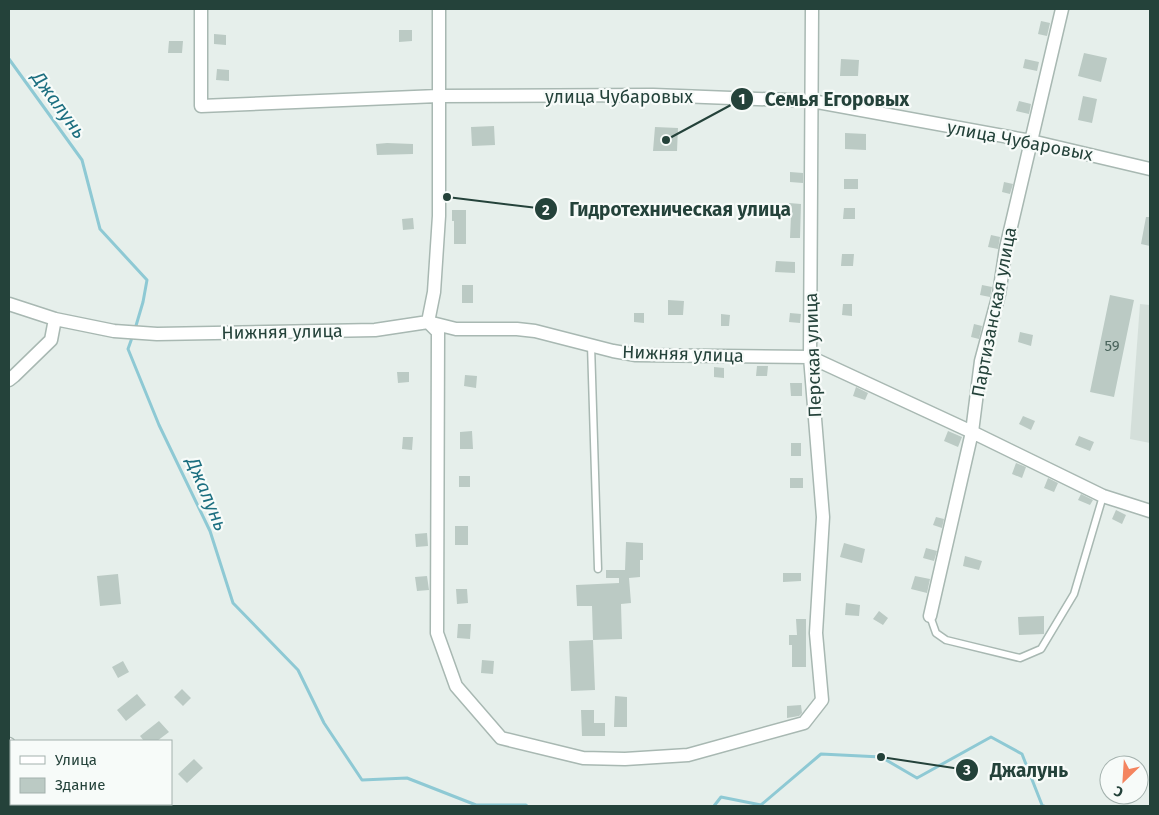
<svg xmlns="http://www.w3.org/2000/svg" width="1159" height="815" viewBox="0 0 1159 815" font-family="'Fira Sans',sans-serif">
<rect width="100%" height="100%" fill="#e6efeb"/>
<!-- built -->
<path fill="#d4dfda" d="M1140 304 1150 305V443L1130 439Z"/>
<g fill="none" stroke-linecap="round" stroke-linejoin="round">
<!-- stream -->
<path stroke="#8ec9d4" stroke-width="3" d="M9 59 82 160 100 229 147 280 143 302 135 329
M133 335 128 349 159 425 210 531 233 603 298 670 324 723 362 780 407 778 476 805H526L527 806
M714 806 721 797 761 805 821 754 881 757 917 778 991 737 1022 754 1042 805 1044 806"/>
</g>
<!-- building -->
<path fill="#bbcac4" d="M1041 21 1050 23 1047 36 1038 34Z
M399 30H412V41L399 42Z
M214 34 226 35V45L214 44Z
M169 41H183L182 53H168Z
M1084 53 1107 58 1101 82 1078 76Z
M841 59 859 60 858 76H840Z
M1025 59 1039 62 1037 71 1023 68Z
M217 69 229 70V81L216 80Z
M1083 96 1097 99 1092 123 1078 120Z
M1019 101 1031 104 1029 114 1016 111Z
M494 126 495 145 472 146 471 127Z
M655 127 678 128 677 151H653Z
M845 133 866 134V150L845 149Z
M387 143 413 144V154L377 155 376 144Z
M790 172 803 173V183L790 182Z
M844 179H858V189H844Z
M1004 182 1013 184 1010 194 1002 192Z
M789 203 801 204 800 238H790L791 215 788 214Z
M844 208H855V219H843Z
M452 210H466V244H454V221H452Z
M1146 217H1150V246L1141 244Z
M413 218 414 229 403 230 402 219Z
M991 235 1000 237 998 249 988 247Z
M842 254H854L853 266H841Z
M776 261 795 262V273L775 272Z
M462 285H473V303H462Z
M982 285 992 287 990 297 980 295Z
M1110 295 1134 300 1114 397 1090 392Z
M668 300 684 301 683 315H668Z
M843 304H852V316L842 315Z
M634 313H644V323L634 322Z
M790 313 801 314 800 323 789 322Z
M721 314 730 315 729 326H721Z
M974 324 982 326 979 339 971 337Z
M1020 332 1033 335 1031 346 1018 342Z
M757 366H768L767 376H756Z
M714 367 724 368V378L714 377Z
M397 372H409V382L398 383Z
M465 375 477 376 476 388 464 386Z
M790 383H802V396H791Z
M856 387 868 393 865 400 853 396Z
M1023 416 1035 421 1031 430 1019 424Z
M472 431 473 449H460V432Z
M948 431 962 437 958 447 944 441Z
M1079 436 1094 442 1090 451 1075 445Z
M403 437H413L412 450 402 449Z
M791 443H801V456H791Z
M1016 463 1026 467 1022 478 1012 474Z
M459 476H470V487H459Z
M790 478H803V488H790Z
M1048 478 1058 483 1054 492 1044 488Z
M1081 494 1093 500 1090 505 1078 500Z
M1116 510 1126 515 1122 524 1112 519Z
M936 517 944 519 942 528 933 525Z
M455 526H468V545H455Z
M427 533 428 546 416 547 415 534Z
M626 542 643 543V560H640V577L629 578 631 603 621 604 622 639 593 640 592 606H577L576 585 619 583V578H606V570H625Z
M844 543 865 549 862 563 840 557Z
M926 548 937 551 934 561 923 558Z
M965 556 982 561 979 570 963 566Z
M783 573H801V581L783 582Z
M118 574 121 604 100 606 97 576Z
M427 576 429 590 417 591 415 577Z
M915 576 930 579 927 593 911 589Z
M456 589H467L468 603 457 604Z
M846 603 860 605 859 616 845 615Z
M879 611 888 618 883 625 873 619Z
M1044 616V634L1019 635 1018 617Z
M796 619H806V667H792V645H789V635H797Z
M458 624H471L470 639 457 638Z
M593 640 595 690 571 691 569 641Z
M482 660 494 661 493 674 481 673Z
M123 661 129 672 118 678 112 667Z
M182 689 191 698 183 706 174 697Z
M137 694 146 705 126 721 117 710Z
M615 696 627 697V727H614Z
M801 705 802 713 799 716 787 718V706Z
M581 710H594V723H605V736H582Z
M159 721 169 732 157 741H144L140 736Z
M194 759 203 768 187 783 178 774Z"/>
<g fill="none" stroke-linecap="round" stroke-linejoin="round">
<defs>
<path id="lane" d="M591 345 598 569
M930 616 936 633 946 640 1020 658 1041 649 1074 594 1103 496"/>
<path id="street" d="M201 9V106L438 96 653 95 812 101 1031 141 1150 169
M9 304 55 319 114 331 157 334 375 330 428 322 456 329H517L535 331 613 351 636 355 810 357 972 432 1103 496 1150 511
M428 322 438 332 437 633 456 686 501 738 583 758 625 759 688 755 804 723 822 700 816 633 823 517 810 357 812 9
M428 322 434 292 439 216V9
M9 380 14 376 51 340 55 319
M930 616 972 432 981 361 999 294 1006 248 1062 9
M9 744 11 748
M44 804 45 806"/>
</defs>
<!-- lane casing -->
<use href="#lane" stroke="#a8b8b2" stroke-width="9"/>
<!-- street casing -->
<use href="#street" stroke="#a8b8b2" stroke-width="15"/>
<!-- lane -->
<use href="#lane" stroke="#fff" stroke-width="6"/>
<!-- street -->
<use href="#street" stroke="#fff" stroke-width="12"/>
</g>
<g text-anchor="middle" dominant-baseline="central" stroke-width="4.5" stroke-linejoin="round" paint-order="stroke">
<!-- number labels -->
<g font-size="15" fill="#4a645c">
<text x="1112" y="346">59</text>
</g>
<!-- street labels -->
<g font-size="18" fill="#24423a" stroke="#f7fbf9">
<text x="619" y="97">улица Чубаровых</text>
<text transform="translate(1020 141) rotate(11)">улица Чубаровых</text>
<text transform="translate(994 312) rotate(-79)">Партизанская улица</text>
<text transform="translate(282 332) rotate(-1)">Нижняя улица</text>
<text transform="translate(683 354) rotate(2)">Нижняя улица</text>
<text transform="translate(813 355) rotate(-92)">Перская улица</text>
</g>
<!-- water labels -->
<g font-size="19" font-style="italic" fill="#1c6f80" stroke="#f7fbf9">
<text transform="translate(59 105) rotate(54)">Джалунь</text>
<text transform="translate(207 494) rotate(67)">Джалунь</text>
</g>
</g>
<!-- callouts -->
<path fill="none" stroke="#24423a" stroke-width="2" d="M666 140L742 99M447 197L546 209M881 757L967 770"/>
<g fill="#24423a" stroke="#f7fbf9" stroke-width="2">
<circle cx="666" cy="140" r="5"/>
<circle cx="447" cy="197" r="5"/>
<circle cx="881" cy="757" r="5"/>
<circle cx="742" cy="99" r="12"/>
<circle cx="546" cy="209" r="12"/>
<circle cx="967" cy="770" r="12"/>
</g>
<g font-size="15" text-anchor="middle" font-weight="bold" fill="#fff">
<text x="742" y="104">1</text>
<text x="546" y="215">2</text>
<text x="967" y="775">3</text>
</g>
<g font-size="19" text-anchor="middle" font-weight="bold" fill="#24423a" stroke="#f7fbf9" stroke-width="4.5" stroke-linejoin="round" paint-order="stroke">
<text x="837" y="106">Семья Егоровых</text>
<text x="680" y="216">Гидротехническая улица</text>
<text x="1029" y="777">Джалунь</text>
</g>
<!-- border -->
<rect width="1159" height="815" fill="none" stroke="#24423a" stroke-width="20"/>
<!-- legend -->
<rect x="10" y="740" width="162" height="65" fill="#f7fbf9" stroke="#a3b1ad"/>
<rect x="20" y="756" width="25" height="8" fill="#ffffff" stroke="#a3b1ad"/>
<text x="55" y="765" font-size="15" fill="#24423a">Улица</text>
<rect x="20" y="778" width="25" height="15" fill="#bbcac4" stroke="#a3b1ad"/>
<text x="55" y="790" font-size="15" fill="#24423a">Здание</text>
<!-- north arrow -->
<g transform="translate(1124 780) rotate(205)"><circle r="24" fill="#f7fbf9" stroke="#a3b1ad"/>
<path d="M0-4L9 19L0 12L-9 19Z" fill="#f4845f"/>
<text y="-8" font-size="14" font-weight="bold" text-anchor="middle" fill="#24423a">С</text>
</g>
</svg>
